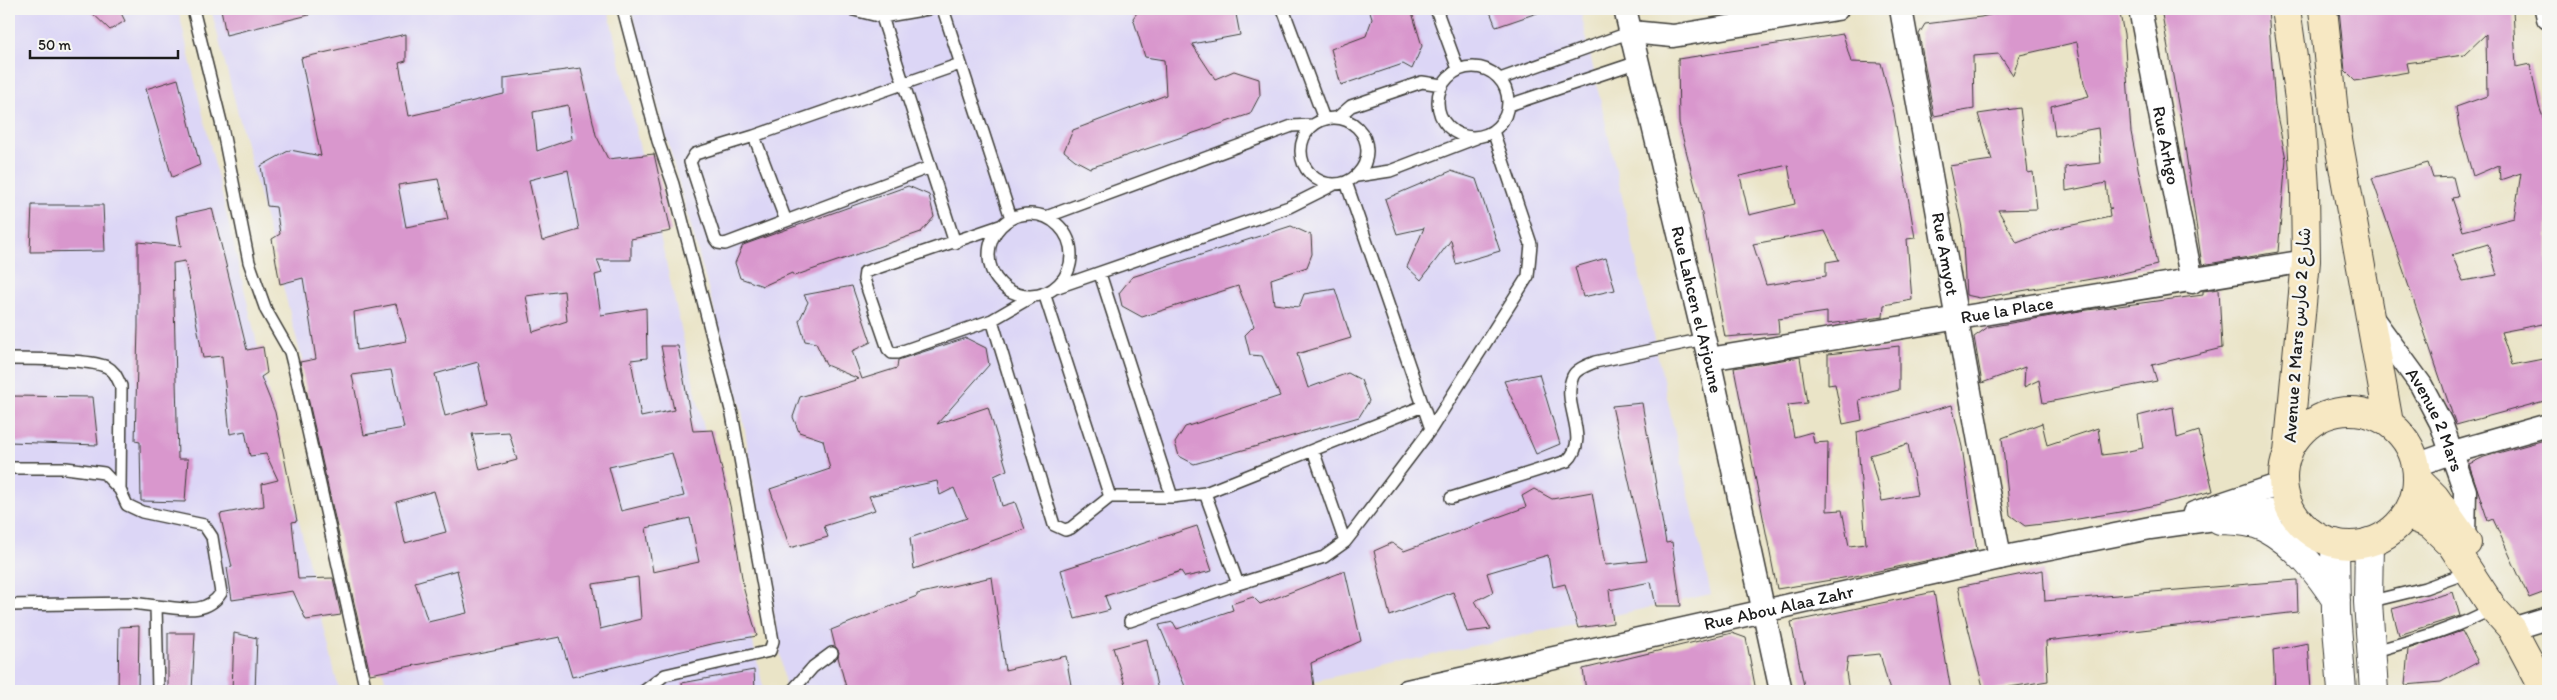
<svg xmlns="http://www.w3.org/2000/svg" width="2557" height="700" viewBox="0 0 2557 700" font-family="Itim,'Playpen Sans Arabic',sans-serif">
<rect width="100%" height="100%" fill="#f6f6f2"/>
<filter id="ink" filterUnits="userSpaceOnUse"><feTurbulence type="fractalNoise" baseFrequency=".02" numOctaves="2"/><feDisplacementMap in="SourceGraphic" scale="10" xChannelSelector="R" yChannelSelector="G"/><feConvolveMatrix kernelMatrix="1 2 1 2 8 2 1 2 1" color-interpolation-filters="sRGB"/></filter>
<filter id="wash" filterUnits="userSpaceOnUse"><feTurbulence type="fractalNoise" baseFrequency=".0096" numOctaves="4" result="noise"/><feDisplacementMap in="SourceGraphic" scale="20" xChannelSelector="R" yChannelSelector="G"/><feGaussianBlur stdDeviation="1.12" result="paint"/><feColorMatrix in="noise" values="0 0 0 0 0 0 0 0 0 0 0 0 0 0 0 0 0 1.4 0 .05"/><feComposite in="paint" operator="in"/></filter>
<g filter="url(#wash)">
<rect width="100%" height="100%" fill="#eae4c7"/>
<!-- built -->
<path fill="#dcd6f6" d="M9 9H178L339 691H9Z
M211 9H608L764 691H388Z
M631 9H1580L1711 594 1268 691H786L742 411Z"/>
<g id="blocks">
<!-- building -->
<path fill="#d997cd" fill-rule="evenodd" d="M88 9H119L125 21 110 30Z
M221 9H308L309 15 226 35Z
M1140 9H1235L1240 35 1192 44 1215 79 1234 71 1259 79 1260 95 1250 114 1090 168 1075 160 1064 151 1073 130 1166 95 1164 60 1145 57 1133 18Z
M1369 9H1411L1422 46 1412 69 1403 64 1341 85 1331 49 1366 36 1372 19Z
M1489 9H1540V12L1496 27Z
M2015 9H2119L2124 34 2131 132 2157 265 2115 275 1980 298 1966 295 1962 228 1949 166 1992 160 1978 114 2020 108 2028 173 2033 172 2037 209 1998 210 2017 243 2054 229 2110 217 2109 209 2112 208H2109L2106 183 2066 191 2065 167 2101 163 2098 128 2055 136 2051 106 2089 96 2084 83 2077 42 2020 55 2013 75 1999 54 1973 56 1974 109 1934 116 1919 34 1925 24 1981 17Z
M2161 9H2268L2275 106 2286 159 2278 252 2202 265 2182 126Z
M2339 9H2513L2516 67 2530 64 2539 106 2548 132V323L2501 332 2512 365 2548 358V400L2456 425 2372 178 2428 163 2433 178 2453 177 2458 197 2452 198 2463 231 2514 218 2521 173 2500 180 2499 165 2473 176 2459 127 2456 107 2487 96 2486 34 2464 55 2406 63 2408 72 2355 81 2345 71ZM2488 244 2497 275 2463 281 2452 255Z
M406 34V61L399 63 409 116 504 94V78L581 68 596 135 608 159 654 154 671 231 631 239V260H597L602 273 595 275 601 315 646 308 647 358 631 360 641 417 674 410 661 346H678L693 431 713 430 731 510 744 590 757 636 716 643 572 677 560 637 370 674 300 362 316 359 303 278 280 284 272 239 280 234 276 207 267 206 261 166 290 150 321 156 301 58ZM568 105 572 139 537 151 533 112ZM568 170 579 230 542 241 529 180ZM438 179 448 219 406 227 398 185ZM564 291 567 321 533 332 526 296ZM396 304 407 341 357 350 354 312ZM478 362 487 404 445 416 435 374ZM391 370 404 428 364 435 352 375ZM509 432 517 460 480 470 472 434ZM672 453 684 496 621 511 609 467ZM434 491 446 532 405 543 396 502ZM690 518 699 562 653 572 646 528ZM457 570 467 613 428 622 415 582ZM638 577 641 619 600 629 593 584Z
M1843 34 1851 62 1881 63 1894 113 1915 238 1907 239 1912 300 1884 305 1883 317 1827 324V312L1778 319 1779 333 1725 337 1701 209 1679 123 1678 59ZM1788 165 1795 204 1749 215 1740 176ZM1825 231 1839 260 1826 262V276L1766 285 1753 244Z
M178 79 200 165 172 177 146 89Z
M1451 171 1476 179 1500 251 1456 264 1451 240 1421 280 1407 267 1424 228 1397 234 1385 199Z
M908 186 929 195 934 217 921 232 794 276 792 273 763 286 740 278 735 263 743 245Z
M32 205H103L105 251 30 252Z
M212 208 247 350 263 347 267 373 261 377 275 412 297 521 292 522 298 579 333 578 341 615 306 620 293 591 232 600 227 568 232 567 220 514 264 506 262 484 278 480 266 454 250 456 245 431 230 434 222 356 203 358 185 261 173 263 178 459H188L185 502 141 501 140 442 135 441 138 327V242L181 246 176 216Z
M1291 226 1311 235 1312 254 1307 267 1271 279 1274 304 1299 307 1304 294 1335 289 1351 338 1297 354 1308 388 1348 373 1361 380 1369 401 1359 417 1194 464 1179 456 1175 443 1185 427 1280 396 1262 356 1250 355 1245 335 1254 326 1238 286 1142 317 1122 306 1119 293 1132 277Z
M1606 258 1615 290 1583 297 1575 267Z
M852 286 871 342 852 351 862 379 897 368 898 360 966 338 986 348 989 365 937 424 988 407 1007 470 994 476 1002 506 1015 502 1025 529 914 569 910 538 967 518 954 488 940 495 937 481 869 496 875 510 824 526 828 537 790 548 770 489 830 469 823 440 799 432 793 417 800 397 859 379 826 365 816 343 805 341 799 321 808 302 804 295Z
M2219 289 2222 348 2152 365 2157 381 2043 403 2039 380 2024 387 2025 367 1982 383 1974 337 1988 327 2080 311 2203 295V291Z
M1899 346V390L1859 400 1862 420 1843 424 1835 384 1828 385V354Z
M1800 357 1807 403 1788 405 1794 437 1812 432 1814 443 1828 442 1827 511 1842 510 1849 546 1866 544 1857 432 1952 405 1962 447 1977 550 1855 576 1777 589 1734 368ZM1908 444 1917 495 1882 501 1870 455Z
M1539 374 1560 444 1536 454 1504 381Z
M9 396 93 397 98 445 9 442Z
M1642 403 1666 543 1672 542 1681 606H1656L1651 582 1609 590 1613 623 1578 628 1565 584 1553 587 1548 555 1487 573 1493 592 1475 601 1491 629 1467 632 1453 592 1390 616 1374 551 1392 543 1404 551 1526 507 1522 496 1534 489 1552 499 1592 492 1605 565 1647 561 1612 406Z
M2173 407 2177 438 2199 431 2213 491 2138 509 2060 522 2025 526 2010 515 2002 438 2042 423 2047 445 2098 428 2102 455 2124 452 2143 448 2138 416Z
M2548 439V591L2529 598 2493 519 2488 521 2469 464 2484 457Z
M1197 526 1212 571 1185 577 1181 571 1105 596 1110 610 1075 619 1061 570Z
M2043 570 2045 601 2297 580 2298 612 2046 641 2048 681 1984 691 1958 587Z
M1345 571 1361 641 1311 663 1314 687 1296 691H1187L1159 625 1173 622 1177 629 1233 610 1231 604 1253 597 1260 604Z
M992 577 1005 670 1066 656 1072 691H847L838 657 839 652 835 646 831 630 917 596V594Z
M1934 592 1951 691H1890L1880 654 1848 657 1846 672 1849 691H1805L1791 622Z
M2453 592 2460 616 2399 635 2392 609Z
M139 626 138 691H118L119 627Z
M2462 631 2478 662 2441 682 2405 685 2408 649Z
M168 633H195L192 691H168Z
M234 633 257 638 255 691H232Z
M1732 633 1746 638 1756 691H1586L1583 669Z
M1147 639 1158 691H1127L1113 648Z
M2308 643 2311 691H2275L2273 650Z
M754 670 755 691H683L682 683Z"/>
</g>
</g>
<g filter="url(#ink)">
<use href="#blocks" fill-opacity="0" stroke="#3b3a36" stroke-width="1"/>
<g fill="none" stroke-linecap="round" stroke-linejoin="round">
<defs>
<path id="service" d="M193 9 221 122 249 262 266 310 290 352 294 368 366 691
M623 9 658 141 673 184 732 414 773 641 770 651 665 675 644 691
M850 9 882 17
M928 9 882 17 955 243
M943 9 1011 218
M1283 9 1324 119
M1436 9 1458 69
M1438 102a35 35 0 1 1 70 0a35 35 0 1 1-70 0Z
M1500 79 1631 32
M1509 105 1638 62
M1301 151a33 33 0 1 1 66 0a33 33 0 1 1-66 0Z
M1337 118 1351 106 1422 82 1442 85
M754 136 695 154 690 162 715 239 718 243 725 244 786 221
M930 167 786 221 754 136 960 64
M1357 176 1390 171 1476 138
M1346 182 1431 429
M989 255a41 41 0 1 1 82 0a41 41 0 1 1-82 0Z
M1046 217 1292 126 1312 125
M1100 274 1172 497
M1055 288 1289 207 1333 185
M1044 293 1110 497H1172L1205 493 1238 584 1324 557 1345 542 1356 528 1431 429 1528 276 1531 244 1493 131
M1033 296 992 320 1054 525 1065 530 1071 528 1110 497
M992 320 897 353H892L888 349 864 279 865 272 1000 226
M9 359C30 359 90 359 107 367 115 371 117 378 121 386L120 490
M1313 450 1345 542
M9 468H66L104 473 120 490 127 505 142 512 204 525 212 537 221 593C206 616 180 608 156 606
M1205 493 1423 406
M1451 498 1567 461C1592 438 1560 404 1573 376 1576 369 1588 365 1595 362L1704 339
M2368 602 2425 588 2469 572
M9 605 132 603 156 606 158 691
M1130 621 1238 584
M2372 652C2413 640 2456 629 2493 608
M792 691 813 667 832 653"/>
<g id="minor">
<path id="s1" d="M1625 9 1709 359 1781 691"/>
<path id="s2" d="M1901 9 2000 558"/>
<path id="s3" d="M2140 9 2192 282"/>
<path d="M2546 9 2548 18"/>
<path d="M1631 32 1673 36 1837 9"/>
<path id="s4" d="M2370 315 2421 385 2441 423 2465 491 2464 538"/>
<path id="s5" d="M1709 359 2306 261"/>
<path d="M2416 465 2453 452 2548 425"/>
<path d="M2194 513 2284 483"/>
<path d="M2512 629 2548 618"/>
<path id="s6" d="M1407 691 2000 558 2150 528 2291 508"/>
</g>
<path id="tertiary" d="M2220 520C2236 521 2252 521 2266 528 2294 543 2320 574 2336 600
M2369 542 2368 602 2374 691
M2335 543 2336 613 2342 691"/>
<path id="secondary" d="M2286 9 2300 106 2305 189 2306 261 2288 453
M2323 9 2335 122 2389 423
M2283 478a67 67 0 1 1 134 0a67 67 0 1 1-134 0Z
M2417 479 2435 497 2467 543
M2406 515 2430 524 2451 544 2493 608 2512 629 2545 691"/>
</defs>
<!-- service casing -->
<use href="#service" stroke="#3b3a36" stroke-width="14"/>
<!-- minor casing -->
<use href="#minor" stroke="#3b3a36" stroke-width="25"/>
<!-- tertiary casing -->
<use href="#tertiary" stroke="#3b3a36" stroke-width="30"/>
<!-- secondary casing -->
<use href="#secondary" stroke="#3b3a36" stroke-width="30"/>
<!-- service -->
<use href="#service" stroke="#fff" stroke-width="11"/>
<!-- minor -->
<use href="#minor" stroke="#fff" stroke-width="22"/>
<!-- tertiary -->
<use href="#tertiary" stroke="#fff" stroke-width="28"/>
<!-- secondary -->
<use href="#secondary" stroke="#f7e8c3" stroke-width="28"/>
</g>
</g>
<g text-anchor="middle" dominant-baseline="central" stroke-width="4.5" stroke-linejoin="round" paint-order="stroke">
<!-- street labels -->
<g font-size="18" fill="#1c1c1c" stroke="#f6f6f2">
<text stroke="none"><textPath href="#s3" startOffset="139">Rue Arhgo</textPath></text>
<text stroke="none"><textPath href="#s2" startOffset="249">Rue Amyot</textPath></text>
<text stroke="none"><textPath href="#s1" startOffset="309">Rue Lahcen el Arjoune</textPath></text>
<text stroke="none"><textPath href="#s5" startOffset="302">Rue la Place</textPath></text>
<text transform="translate(2297 335) rotate(-86)">Avenue 2 Mars شارع 2 مارس</text>
<text stroke="none"><textPath href="#s4" startOffset="124">Avenue 2 Mars</textPath></text>
<text stroke="none"><textPath href="#s6" startOffset="381">Rue Abou Alaa Zahr</textPath></text>
</g>
</g>
<!-- margin -->
<rect width="2557" height="700" fill="none" stroke="#f6f6f2" stroke-width="30"/>
<!-- scale -->
<path d="M30 50v8h148v-8" fill="none" stroke="#1c1c1c" stroke-width="2.5"/>
<text x="38" y="50" font-size="15" fill="#1c1c1c" stroke="#f6f6f2" stroke-width="4" paint-order="stroke">50 m</text>
</svg>
